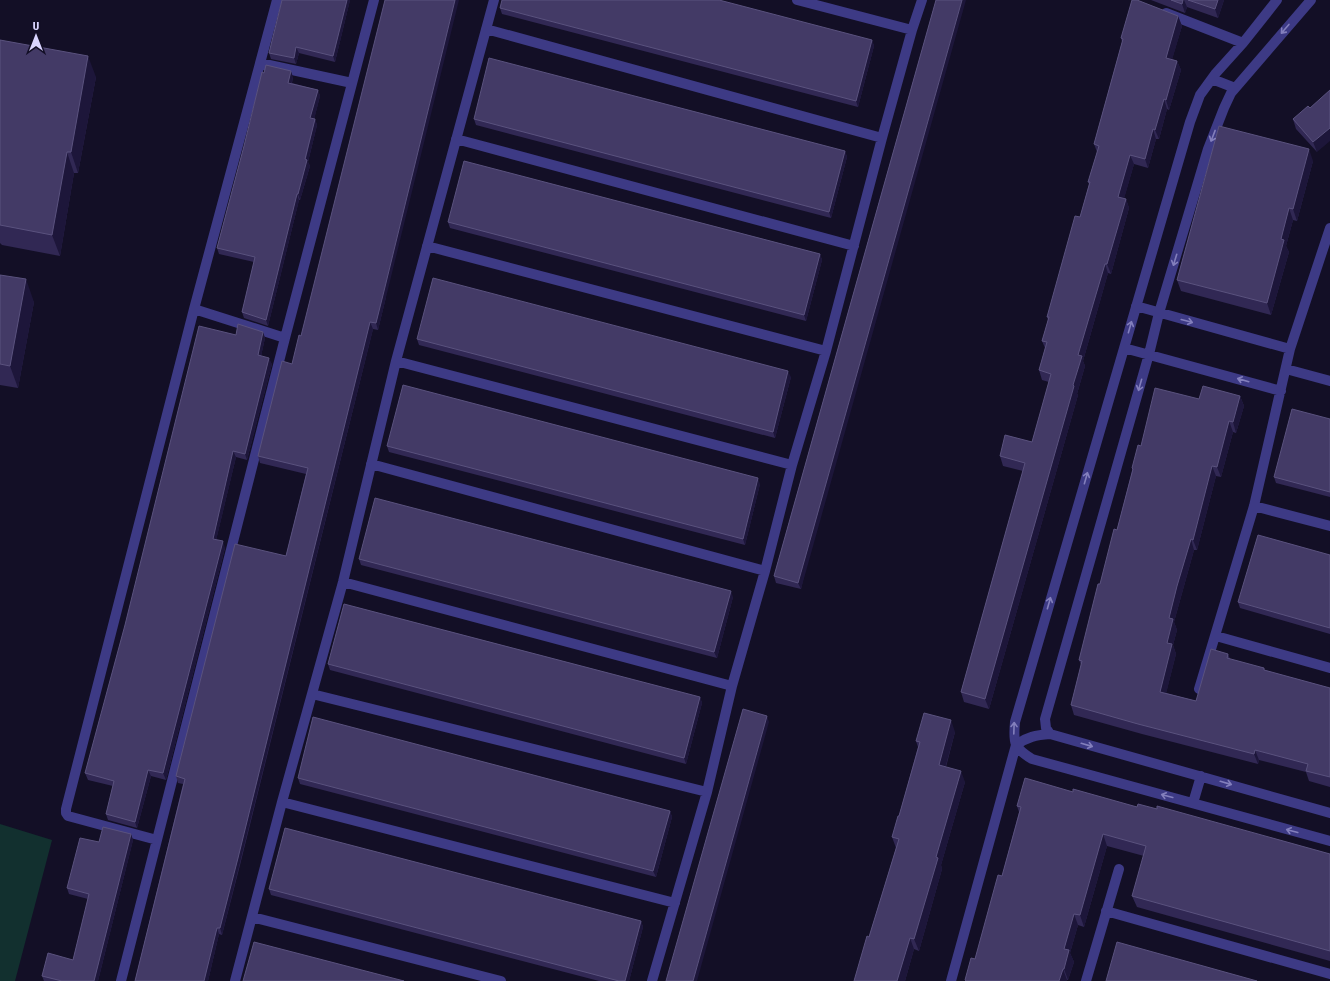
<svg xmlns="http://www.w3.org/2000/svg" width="1330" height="981" viewBox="0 0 1330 981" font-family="'Fira Sans Condensed',sans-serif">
<rect width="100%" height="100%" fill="#130f26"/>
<!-- green -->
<path fill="#12302f" d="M0 824 52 840 15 981H0Z"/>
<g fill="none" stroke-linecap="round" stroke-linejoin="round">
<!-- minor -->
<path stroke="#3d3a85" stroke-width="10" d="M797 0 912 30
M1277 0 1243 43 1216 73 1200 95 1190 122 1015 722C1013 743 1014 748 1032 759L1330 841
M1166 13 1243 43
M486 29 882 138
M260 63 352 83
M1212 79 1235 88
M456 139 854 246
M427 246 826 351
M1136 306 1290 349
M194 309 285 338
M1124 348 1281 391
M396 361 792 465
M1286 369 1330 381
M371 464 765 571
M1254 506 1330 526
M343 582 732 686
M1216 636 1330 668
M1199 689 1254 506 1290 349 1330 228
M312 694 707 792
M1050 734 1046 728 1045 719 1149 354 1159 313 1208 149 1224 108 1231 93 1311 0
M282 802 675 903
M1193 803 1201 776
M157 840 68 816 66 813V809L194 309 277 0
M1106 911 1330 974
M252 917 501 981
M121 981 285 338 374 0
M235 981 282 802 343 582 396 361 494 0
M652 981 707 792 732 686 765 571 792 465 826 351 882 138 912 30 922 0
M951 981 1016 745C1027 737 1036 735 1050 734L1330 813
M1086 981 1119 869"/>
</g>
<!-- wall -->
<path fill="#312854" d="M282 0H350L335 62 299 53 296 64 271 59 269 53Z
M936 0 801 589 776 583 774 576Z
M1151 0H1224L1218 18 1187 7 1185 13Z
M500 8 872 40 874 46 858 107 502 14Z
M1178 16 1182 26 1172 59 1177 61 1181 70 1169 110 1167 109 1159 139H1156L1148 168 1134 164 1124 198 1126 199 1129 208 1111 274 1108 273 1083 361 1085 366 1077 394 1078 395 989 709 964 702 961 692 1023 471 1003 466 1000 456 1032 442 1049 382 1042 380 1039 370 1045 348 1042 341 1048 320 1047 317 1080 217 1089 184 1088 182 1097 152 1094 144 1122 42 1121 38Z
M0 40 96 77 78 173H74L60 256 2 245 0 243Z
M264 73 293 77 292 83 318 90 320 96 314 119H315L317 125 308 162 310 166 300 200H299L268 326 244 318 242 312 254 262 219 254 217 248Z
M1310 108 1317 152 1296 129 1293 119Z
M474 119 845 151 847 157 831 218 476 125Z
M1313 161 1297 221 1293 220 1286 246 1289 252 1271 315 1181 291 1177 280Z
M448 222 820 254 822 260 806 321 450 228Z
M0 275 34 302 18 388 0 385Z
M386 297 378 330 373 329 240 865 222 935 219 934 208 981H135L183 784 178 783 176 776 286 556 306 474 260 463 258 456 292 364 301 336Z
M263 332 265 338 261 356 272 364 247 460 236 457 216 540 225 548 166 780 151 776 137 828 108 820 106 814 113 786 88 780 85 773 236 335Z
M417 339 791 377 775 438 419 345Z
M1240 396 1244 406 1236 433 1233 432 1221 477 1216 476 1197 550H1194L1174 622 1177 630 1173 645 1176 654 1166 693 1196 701 1228 654 1230 659 1265 670 1330 688V787L1309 781 1306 772 1259 760 1258 764 1142 734 1074 715 1071 705 1081 665 1079 660 1100 584 1117 530 1132 471V468L1141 446 1199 399Z
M1330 419V497L1276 483 1274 477Z
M387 446 760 484 745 545 389 452Z
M1330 555V634L1240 608 1238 602Z
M359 559 733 597 717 658 361 565Z
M328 664 700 697 702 703 686 764 330 670Z
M955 732 946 767 965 782 941 865 942 869 919 951 914 949 905 981H854L869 937 896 848 892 837 899 816 918 747 916 741Z
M298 778 670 811 672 817 656 877 300 784Z
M1073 792 1330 854V961L1137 907 1132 896 1144 856 1107 846 1084 927 1078 925 1070 953 1074 962 1068 980H1067V981H965V980L975 959 1002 876 1019 812 1017 806Z
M131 834 133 840 98 981H44L42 976 73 960 88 899 69 894 67 888 99 842Z
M269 889 641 921 643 927 629 981H599L271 895Z"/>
<!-- shaded-wall -->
<path fill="#1d163a" d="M347 0H350L335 62 333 56Z
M455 0H459L378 330 376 323Z
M962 0H966L801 589 798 583Z
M1183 0H1184L1187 7 1185 13 1182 4Z
M1218 0H1224L1218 18 1215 9Z
M1178 16 1182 26 1170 67 1166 58Z
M872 40 874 46 858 107 856 101Z
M296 47 299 53 296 64 294 58Z
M88 56 96 77 78 173 71 152Z
M1177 61 1181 70 1169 110 1166 100Z
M291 71 293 77 290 89 288 83Z
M318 90 320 96 313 124 310 118Z
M1164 99 1167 109 1159 139 1155 130Z
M315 119 317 125 308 162 310 166 300 200 298 194Z
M1330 128V141L1317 152 1313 142Z
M1153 129 1156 139 1148 168 1145 159Z
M1309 149 1313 161 1297 221 1293 209Z
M845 151 847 157 831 218 829 212Z
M67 152 74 173 60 256 52 235Z
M1130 155 1134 164 1122 206 1118 197Z
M297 194 299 200 268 326 266 320Z
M1126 199 1129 208 1111 274 1107 264Z
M1289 208 1293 220 1286 246 1289 252 1271 315 1267 303 1281 239Z
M820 254 822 260 806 321 804 315Z
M1105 264 1108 273 1083 361 1085 366 1077 394 1078 395 989 709 985 699 1073 385 1078 355Z
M26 279 34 302 18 388 10 366Z
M370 322 373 329 222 935 220 928Z
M263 332 265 338 260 361 258 355Z
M269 358 272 364 247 460 245 454Z
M788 371 791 377 775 438 773 432Z
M1240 396 1244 406 1236 433 1233 422Z
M1229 421 1233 432 1221 477 1217 467Z
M233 451 236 457 215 545 213 539Z
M1212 466 1216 476 1197 550 1193 540Z
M758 478 760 484 745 545 743 539Z
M1191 539 1194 550 1174 622 1177 630 1173 645 1176 654 1164 702 1160 692 1167 643 1169 618 1177 586Z
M223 541 225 548 166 780 163 773Z
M731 591 733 597 717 658 714 652Z
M700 697 702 703 686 764 684 758Z
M767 716 769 722 697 981H693Z
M951 720 955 732 943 776 939 765Z
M1255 750 1259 760 1258 764 1254 754Z
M148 770 151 776 137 828 135 822Z
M961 771 965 782 941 865 942 869 919 951 914 939 936 857Z
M670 811 672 817 656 877 653 871Z
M131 834 133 840 98 981H94Z
M1103 834 1107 846 1084 927 1080 915Z
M1074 914 1078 925 1070 953 1074 962 1068 980 1064 969V949Z
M641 921 643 927 629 981H625Z
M217 928 219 934 208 981H204Z
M910 938 914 949 905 981H897Z
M1063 969 1067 980V981H1059Z"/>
<!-- building -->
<path fill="#433a66" stroke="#5a527e" d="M282 0H347L333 56 296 47 294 58 269 53Z
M385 0H455L384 291 376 323 370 322 238 858 220 928H217L204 981H135L185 779 176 776 235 544 286 556 308 468 258 456 282 361 292 364 299 335 301 336Z
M502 0H719L872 40 856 101 500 8Z
M936 0H962L798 583 774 576Z
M1132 0H1137L1178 16 1166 58 1177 61 1166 100 1164 99 1155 130 1153 129 1145 159 1130 155 1118 197 1126 199 1107 264H1105L1078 355 1082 356 1073 385 1074 386 985 699 961 692 1025 463 1000 456 1005 435 1032 442 1051 374 1039 370 1047 342 1042 341 1049 317H1047L1075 216 1080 217 1090 182H1088L1099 146 1094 144 1123 39 1121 38Z
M1171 0H1183L1182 4Z
M1188 0H1218L1215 9Z
M0 40 88 56 71 152H67L52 235 0 225Z
M489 58 845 151 829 212 474 119Z
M266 65 291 71 288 83 318 90 310 118 315 119 305 159 307 160 298 194H297L266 320 242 312 255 257 217 248 244 146 262 72 264 73Z
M1330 90V128L1313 142 1293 119 1308 106 1310 108Z
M1219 126 1309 149 1293 209 1289 208 1281 239 1284 240 1267 303 1177 280Z
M464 161 820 254 804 315 448 222Z
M0 275 26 279 10 366 0 364Z
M433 278 788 371 773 432 417 339Z
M238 324 263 332 258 355 269 358 245 454 233 451 213 539 223 541 163 773 148 770 135 822 106 814 114 781 85 773 125 625 199 326 236 335Z
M403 385 758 478 743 539 387 446Z
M1203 386 1240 396 1233 422 1229 421 1217 467 1212 466 1193 540 1191 539 1177 586 1169 618 1173 619 1167 643 1172 644 1160 692 1196 701 1211 649 1228 654 1227 658 1264 668V670L1330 688V777L1306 771 1308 764 1255 750 1254 754 1138 724 1071 705 1082 661 1079 660 1098 584H1100L1114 529 1117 530 1133 469 1132 468 1138 445 1141 446 1155 388 1199 399Z
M1292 409 1330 419V492L1274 477Z
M375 498 731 591 714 652 359 559Z
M1258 535 1330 555V628L1238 602Z
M344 604 700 697 684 758 328 664Z
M743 709 767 716 693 981H666Z
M924 713 951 720 939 765 961 771 936 857 938 858 914 939 910 938 897 981H854L867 936 869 937 899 839 892 837 898 816H899L920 742 916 741Z
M313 717 670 811 653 871 298 778Z
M1025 778 1073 792V789L1137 807 1138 804 1157 809V806L1330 854V951L1132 896 1146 846 1103 834 1080 915 1074 914 1064 949 1069 950 1064 969H1063L1059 981H966L965 980 971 958 975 959 998 875 1002 876 1021 807 1017 806Z
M103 827 131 834 94 981H62L42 976 48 953 73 960 89 894 67 888 80 838 99 842Z
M285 828 641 921 625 981H619L269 889Z
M254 942 404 981H243Z
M1117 942 1257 981H1106Z"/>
<!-- one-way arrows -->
<defs><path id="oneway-shaft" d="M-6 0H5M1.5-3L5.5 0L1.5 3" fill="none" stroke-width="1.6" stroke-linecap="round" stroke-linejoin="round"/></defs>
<g stroke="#837fbc">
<use href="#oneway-shaft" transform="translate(1285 29) rotate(131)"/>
<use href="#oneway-shaft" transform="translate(1213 136) rotate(111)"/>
<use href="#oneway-shaft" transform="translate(1175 260) rotate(107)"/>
<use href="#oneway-shaft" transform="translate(1187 321) rotate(15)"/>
<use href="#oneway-shaft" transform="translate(1130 327) rotate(-74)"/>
<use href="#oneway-shaft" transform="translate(1243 380) rotate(-164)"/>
<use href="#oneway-shaft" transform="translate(1140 385) rotate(106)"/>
<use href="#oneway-shaft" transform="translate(1086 478) rotate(-74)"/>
<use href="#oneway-shaft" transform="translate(1049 603) rotate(-74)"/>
<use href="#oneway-shaft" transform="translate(1014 728) rotate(-88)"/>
<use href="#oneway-shaft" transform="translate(1087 745) rotate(16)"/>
<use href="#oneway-shaft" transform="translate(1226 783) rotate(16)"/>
<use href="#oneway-shaft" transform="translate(1167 796) rotate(-165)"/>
<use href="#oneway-shaft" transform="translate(1292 831) rotate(-165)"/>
</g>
<!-- north arrow -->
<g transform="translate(36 36)" stroke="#130f26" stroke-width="3" paint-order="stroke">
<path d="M0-3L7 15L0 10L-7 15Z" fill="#d9d4ff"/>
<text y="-6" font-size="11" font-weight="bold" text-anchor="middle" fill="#d9d4ff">U</text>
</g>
</svg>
